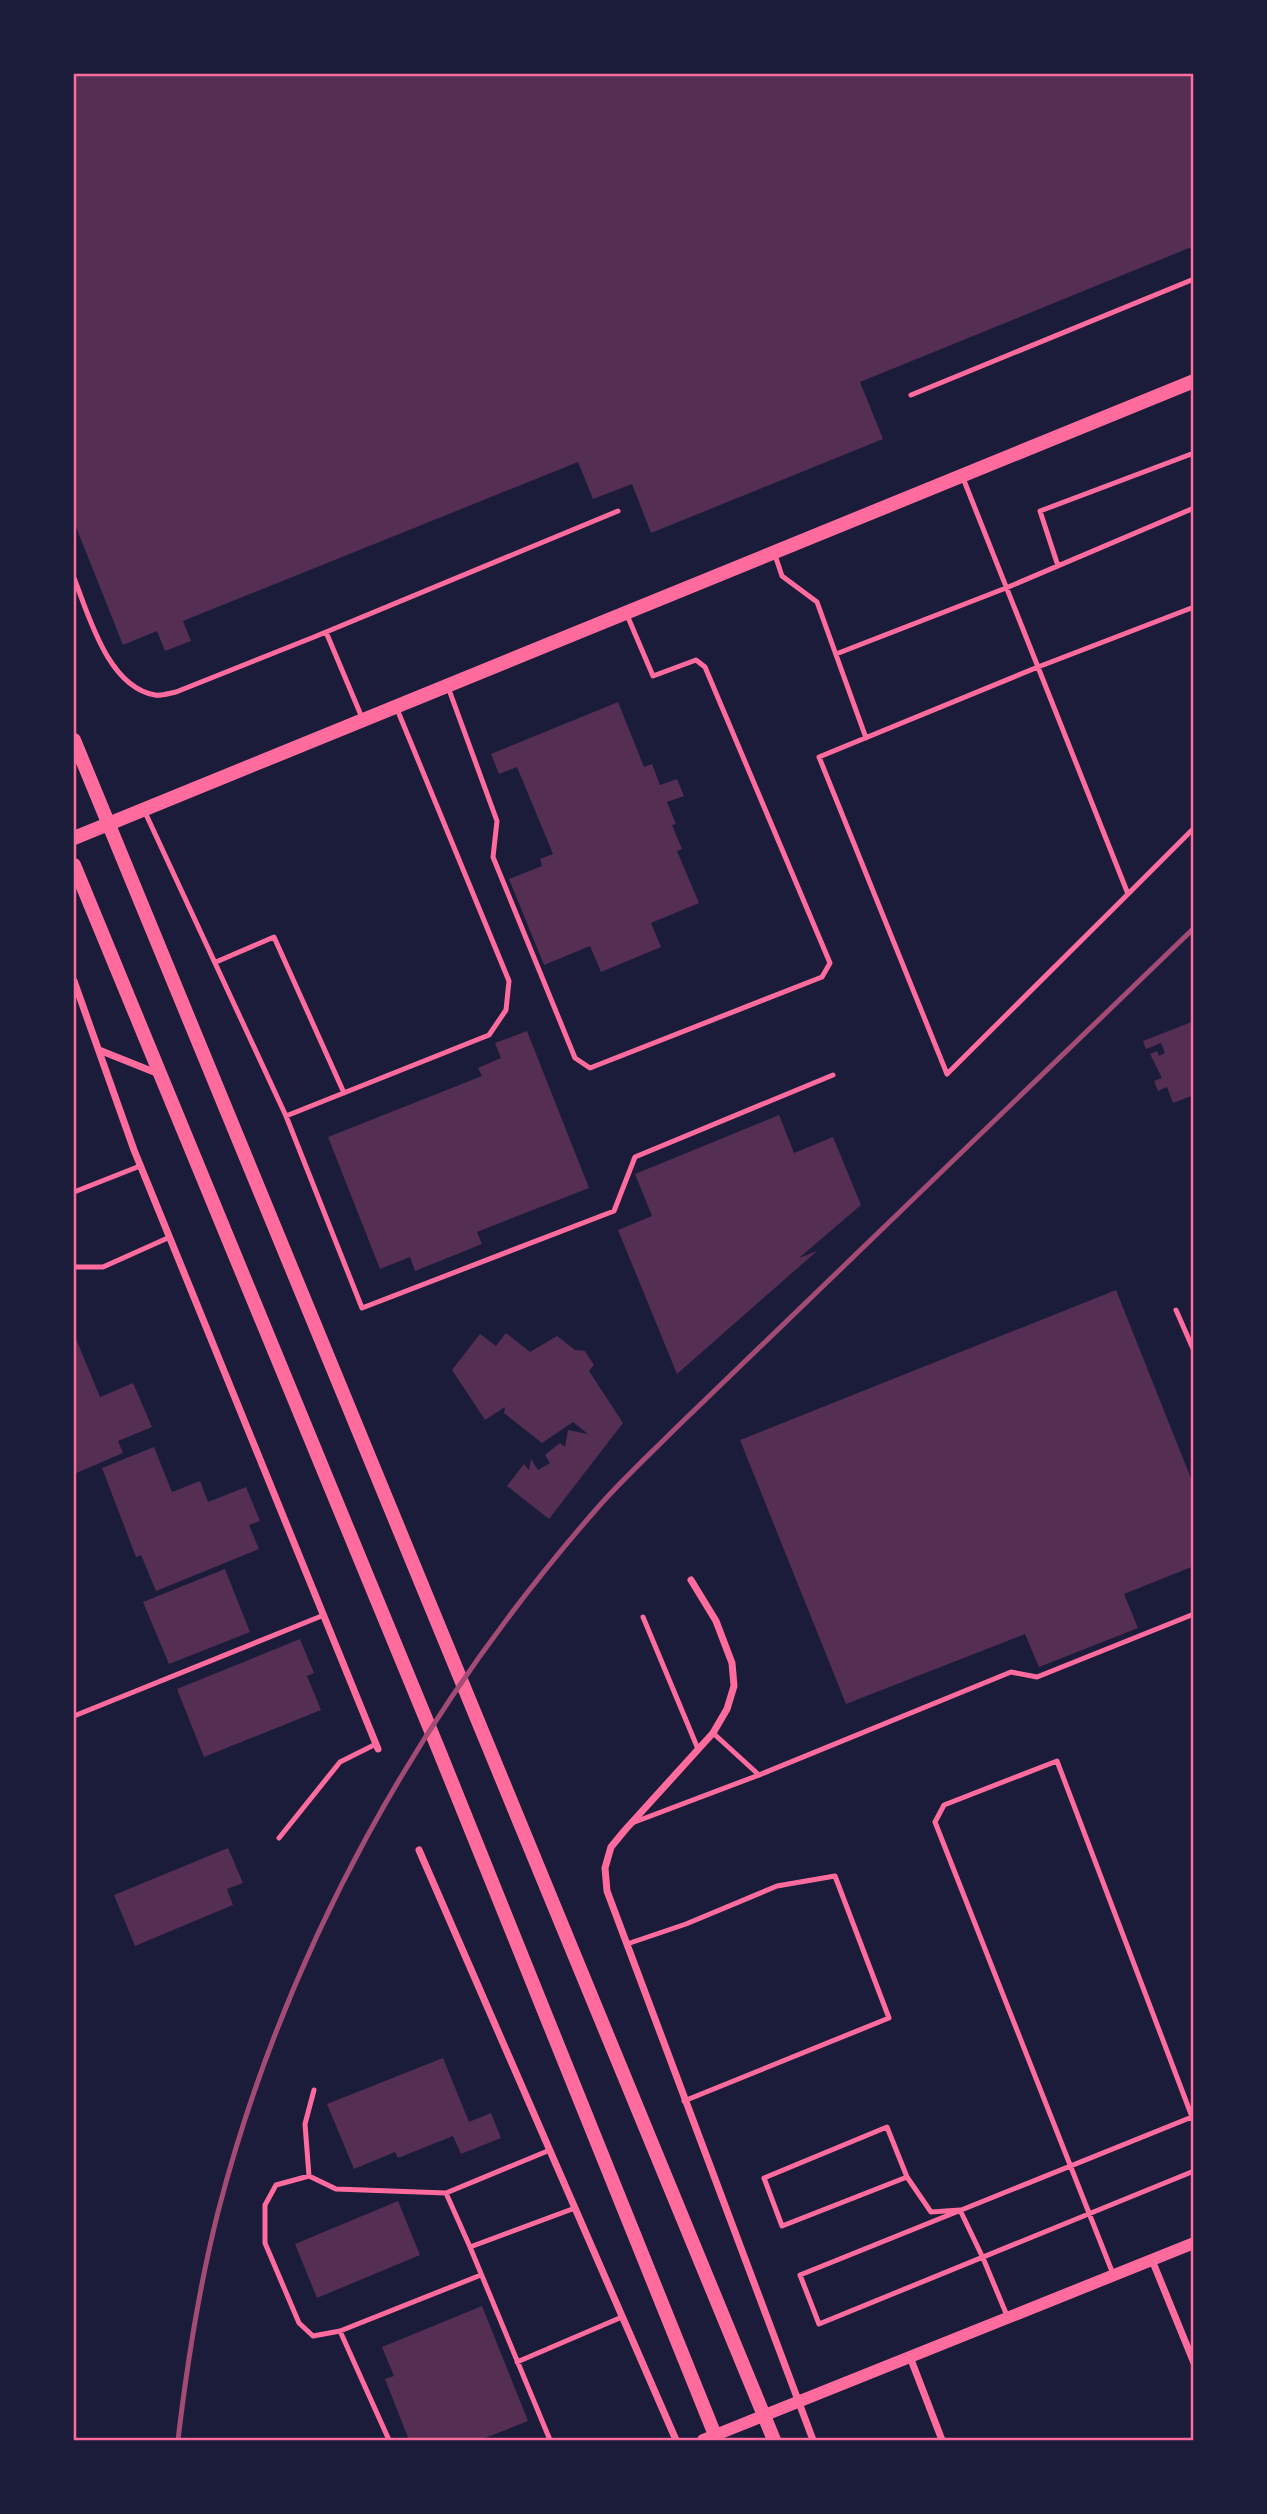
<svg xmlns="http://www.w3.org/2000/svg" width="1267" height="2514" viewBox="0 0 1267 2514" font-family="Cabin,sans-serif">
<rect width="100%" height="100%" fill="#1b1b3a"/>
<!-- building -->
<path fill="#542f53" d="M74 74H1194V246L860 382 883 439 651 533 632 484 593 499 578 462 183 621 191 641 165 651 157 631 123 645 74 522Z
M618 702 644 767 652 764 660 785 677 779 684 796 667 802 676 824 672 825 682 849 677 851 699 903 651 923 661 947 601 972 590 946 544 965 509 879 542 866 540 859 553 854 517 767 499 774 491 754Z
M1194 1021V1095L1173 1103 1167 1087 1158 1091 1154 1081 1162 1078 1150 1054 1157 1051 1159 1056 1165 1053 1161 1043 1146 1049 1143 1041Z
M527 1031 589 1188 477 1232 482 1244 415 1271 410 1257 380 1269 328 1137 482 1076 478 1068 501 1058 495 1043Z
M779 1115 794 1153 833 1137 861 1205 799 1258 817 1251 677 1374 618 1230 652 1216 635 1174Z
M1116 1290 1194 1486V1566L1124 1594 1138 1628 1039 1667 1025 1634 846 1704 740 1440Z
M506 1333 530 1352 557 1336 575 1350 585 1351 594 1365 589 1371 623 1423 549 1519 507 1486 524 1464 529 1470 531 1459 538 1470 550 1463 545 1455 560 1443 565 1447 568 1430 588 1434 573 1422 542 1443 504 1413 505 1407 485 1420 452 1370 480 1334 496 1346Z
M74 1334 100 1397 133 1383 152 1427 118 1441 123 1453 74 1474Z
M154 1447 172 1492 200 1481 208 1502 246 1487 260 1521 249 1525 259 1549 156 1591 141 1555 136 1557 102 1468Z
M225 1569 250 1632 169 1664 143 1602Z
M300 1639 314 1673 307 1676 321 1710 204 1757 177 1689Z
M228 1848 243 1883 227 1889 233 1905 135 1946 114 1895Z
M443 2058 469 2122 491 2113 501 2138 461 2154 453 2136 398 2158 395 2152 354 2169 327 2104Z
M398 2201 420 2255 317 2298 295 2244Z
M482 2306 528 2421 480 2440H409L385 2379 394 2376 382 2347Z"/>
<g fill="none" stroke-linecap="round" stroke-linejoin="round">
<!-- service -->
<path stroke="#ff6b9d" stroke-width="5" d="M911 395 1194 279
M963 478C1018 617 1073 755 1128 894L947 1074 819 757 1038 667 1194 607
M775 555 782 576 817 602 866 738
M1058 566 1040 511 1194 453
M74 578C89 616 108 687 155 695 161 696 170 693 176 692L314 637 618 511
M326 632 363 720
M836 654 1006 588 1194 508
M448 687 497 821 493 857 575 1058 590 1068 822 977 830 963 705 667 696 660 653 676 627 615
M144 810 286 1116 489 1035 506 1010 509 981 397 709
M1128 894 1194 828
M216 962 274 937 344 1093
M286 1116 362 1308 614 1211 635 1157 833 1075
M74 1192 140 1166
M74 1267H103L170 1237
M1176 1310 1194 1351
M643 1617 698 1749
M74 1716 324 1615
M713 1733 759 1775
M632 1823 759 1775 1011 1672 1037 1677 1194 1614
M279 1838 340 1762 376 1744
M627 1944 686 1924 777 1886 835 1876 889 2018 684 2101
M1192 2117 800 2275 819 2324 1194 2171
M309 2176 305 2124 314 2090
M907 2177 782 2226 764 2178 887 2127 907 2177 931 2212 960 2210 983 2258 1008 2318
M446 2193 336 2189 309 2176 276 2185 265 2205V2243L299 2323 313 2336 340 2331 481 2275
M470 2247 446 2193 550 2150
M1113 2274 935 1822 944 1805 1057 1761 1194 2122
M340 2331 389 2440
M517 2362 622 2317
M550 2440 470 2247 575 2208"/>
<!-- minor -->
<path stroke="#ff6b9d" stroke-width="7" d="M74 981 134 1150 378 1749
M99 1050 159 1074
M691 1580 716 1621 732 1663 734 1686 727 1709 713 1733 625 1830 611 1847 605 1868 607 1891 813 2440
M419 1850 676 2440
M1152 2260 1194 2363
M910 2357 942 2440"/>
<!-- tertiary -->
<path stroke="#ff6b9d" stroke-width="12" d="M703 2440 1194 2243"/>
<!-- secondary -->
<path stroke="#ff6b9d" stroke-width="14" d="M74 740 774 2440
M74 838 1194 381
M74 865 440 1753 717 2440"/>
<!-- rail -->
<path stroke="#a44b75" stroke-width="5" d="M178 2440C187 2364 199 2287 218 2212 286 1949 420 1709 600 1505 624 1478 651 1453 677 1427L1194 928"/>
</g>
<!-- border -->
<rect width="1267" height="2514" fill="none" stroke="#1b1b3a" stroke-width="150"/>
<rect x="75" y="75" width="1117" height="2364" fill="none" stroke="#ff6b9d" stroke-width="2.5"/>
</svg>
